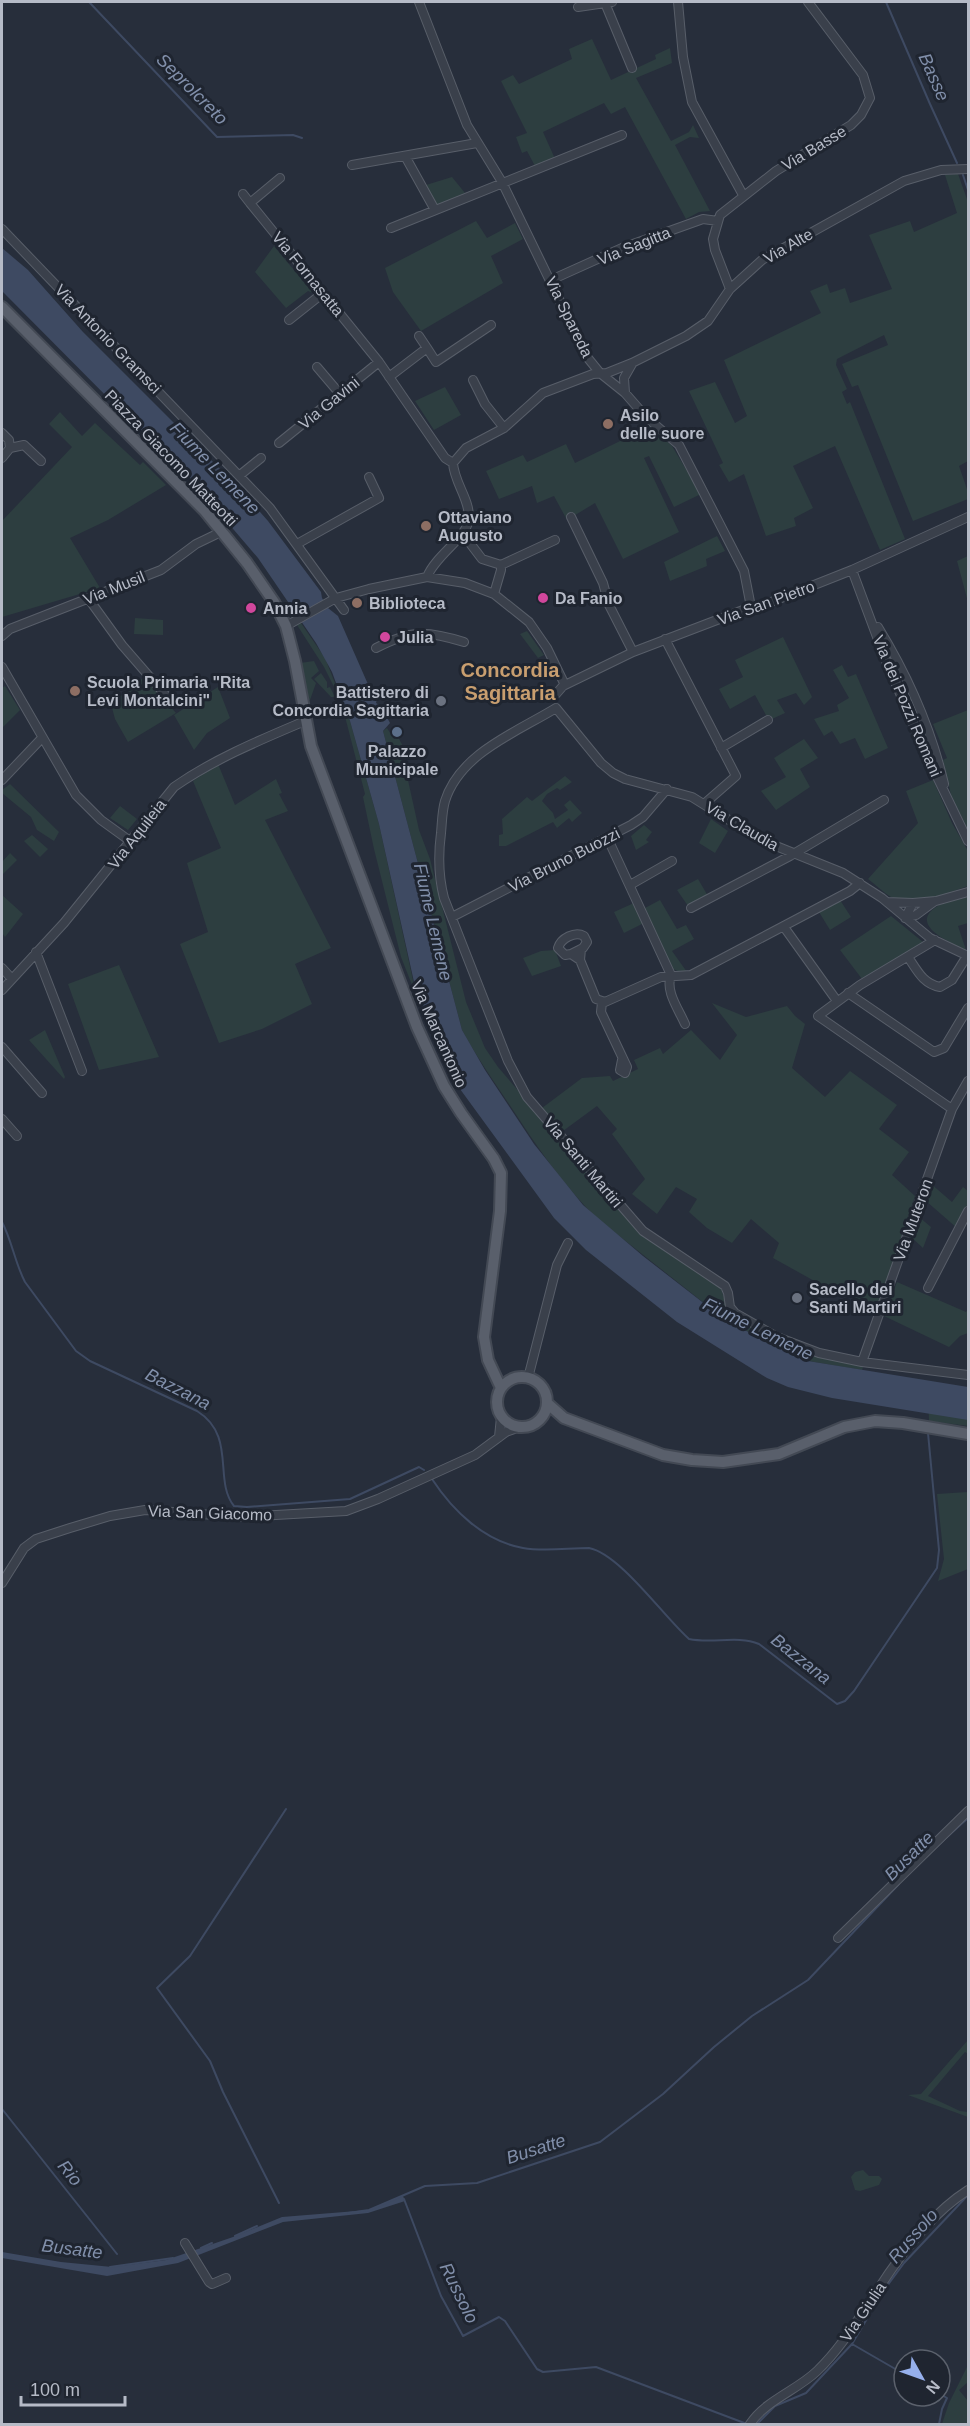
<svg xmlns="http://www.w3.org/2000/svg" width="970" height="2426" viewBox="0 0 970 2426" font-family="Arial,sans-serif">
<rect width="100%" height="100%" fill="#272e3b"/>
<!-- green -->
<path fill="#2d3e40" d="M592 39 611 80 656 59 655 55 670 48 672 63 636 78 671 141 689 132 693 125 699 138 690 137 675 145 710 211 699 212 686 219 625 107 611 114 604 103 543 132 556 161 535 166 527 151 522 153 516 137 527 133 501 81 513 75 519 84 572 59 569 49Z
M958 174 968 202V461L959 466 968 492V499L913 521 858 385 852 387 842 364 888 345 884 335 837 359 836 365 847 389 842 392 847 404 850 402 905 539 880 550 835 446 793 466 813 508 794 518 796 526 766 536 744 474 729 482 719 465 723 463 689 391 715 382 735 423 747 416 724 360 821 313 810 291 827 284 830 293 845 288 850 303 892 289 869 235 910 221 914 232 957 213 945 175Z
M452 177 465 193 437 205 426 185Z
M476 221 487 238 515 223 523 239 491 256 503 283 421 331 393 292 385 268Z
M274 246 313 293 308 291 286 308 255 272Z
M445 387 461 415 434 430 415 401Z
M60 412 82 436 95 423 140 465 143 462 166 485 108 520 70 538 100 588 2 617V521L72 447 49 424Z
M651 426 672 446 701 494 674 507 649 456 644 458 679 532 623 559 595 503 567 520 554 496 537 503 532 486 499 499 486 471 523 455 527 462 566 444 575 463Z
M717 536 725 551 706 559 707 566 670 581 664 562Z
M968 556V602L957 561Z
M135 618 163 620V635L134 634Z
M301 623 325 658 350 721 379 824 414 985H412L401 957 374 849 363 797 365 794 341 701 324 667 297 625Z
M527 631 544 655 538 658 520 634Z
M783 637 812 697 804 705 796 693 777 700 785 713 772 719 770 715 767 717 755 695 730 709 719 689 743 677 735 660Z
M314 661 319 671 311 678 316 683 310 700H308L300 663Z
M842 665 848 677 856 674 888 748 865 759 855 738 840 744 832 731 824 736 814 719 839 711 837 705 849 698 833 670Z
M321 673 327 682V688L330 687 335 697H331L314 679Z
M144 677 176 713 128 742 115 719 111 704Z
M5 686 20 710 2 728V688Z
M218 687 230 718 207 733 194 750 174 715Z
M968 710V830L951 795 943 760 947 758 933 724Z
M387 728 394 739 398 737 405 750 402 753 419 830 430 859 466 1002 485 1048 498 1067 638 1231 721 1288 728 1311 740 1321 798 1350 820 1357 863 1367 862 1370 808 1361 728 1322 599 1220C563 1186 536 1145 509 1104 493 1080 476 1056 462 1030L383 731Z
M804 739 818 758 800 769 810 787 776 810 761 791 786 777 774 758Z
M218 764 235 805 276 779 282 793 279 794 288 811 265 820 331 948 295 964 312 1004 262 1029 219 1043 180 944 208 932 187 863 221 848 193 781Z
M565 776 572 782 560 790 557 788 547 794 542 801 553 813 555 819 568 810 564 805 570 800 582 813 572 822 569 818 557 828 553 822 506 846H499V835L503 834 502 819 527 797 532 801Z
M933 780 952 823 968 851V886C950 892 924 904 904 902 890 900 879 887 868 879L918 823 906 791Z
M10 784 59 832 54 841 37 830 31 817 2 793V790Z
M120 806 137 819 128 830 110 818Z
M711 819 728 831 715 853 699 843Z
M644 825 652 832 646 840 649 842 636 850 631 836Z
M32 835 48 849 40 857 24 841Z
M10 853 17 860 2 875V862Z
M698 879 708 896 688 906 677 890Z
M2 895 23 914 5 937 2 933Z
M968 897V923L958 926 966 950C952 943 908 926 936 907 944 901 959 900 968 897Z
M660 900 677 929 686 925 694 939 672 951 687 972H680L673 969 645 908Z
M840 900 851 917 830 930 819 912Z
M634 903 644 923 624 933 614 912Z
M891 916 923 942 862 979 840 950Z
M555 950 561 966 532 976 523 958 541 951Z
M119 965 159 1057 99 1070 68 984Z
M712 1003 746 1017 787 1006 795 1016 805 1024 792 1068 825 1097 850 1071 897 1105 879 1129 909 1152 892 1175 915 1196 877 1310 818 1283 773 1258 779 1243 751 1219 732 1243 707 1228 689 1212 697 1199 676 1187 657 1214 632 1194 645 1179 612 1134 617 1129 597 1106 563 1131 542 1108 582 1078 610 1076 613 1081 638 1069 634 1060 660 1048 663 1054 691 1030 720 1060 737 1035Z
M45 1030 65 1077 64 1079 29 1040Z
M930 1183 952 1202 963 1187 968 1191V1203L957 1228 926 1201Z
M919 1217 931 1227 923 1248 911 1237Z
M897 1282 966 1312 968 1309V1333L960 1336 949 1347 884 1316Z
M928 1392 968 1395V1426L929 1421Z
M968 1492V1569L938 1581 944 1559 937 1494Z
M968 2040V2054L965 2052 928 2096 960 2111 968 2112V2117L908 2095 921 2094Z
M863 2170 869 2176H879L882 2179 879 2185 860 2191 855 2190 851 2177 855 2172Z
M968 2365V2382L959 2390 968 2401V2424H942L949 2403Z"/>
<!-- water -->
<path fill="#3e4a62" d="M2 248 28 270 83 332 237 486 268 521 321 592 322 598 328 608 338 616 367 682 377 699 376 703 381 706 390 723 383 731 462 1030 485 1070 534 1144 583 1205 643 1256 728 1322 808 1361 968 1387V1420L832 1398 788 1387 767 1378 677 1322 586 1250 554 1218 460 1089 438 1047 418 1000 379 824 350 721 332 672 316 643 258 558 175 461 131 421 2 291Z
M403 2196 405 2201 368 2213 283 2222 178 2263 107 2276 2 2258V2252L61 2262 112 2267 166 2260 233 2237 282 2217 369 2210Z"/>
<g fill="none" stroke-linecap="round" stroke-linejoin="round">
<!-- stream -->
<path stroke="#3e4a62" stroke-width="2" d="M89 2 217 137 293 135 302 138
M886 2 930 104 957 163
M963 175 968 190
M2 1222C12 1241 15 1263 25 1282L76 1351 90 1361 197 1411C237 1436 213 1480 234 1506L247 1507 350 1499 419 1467 424 1470
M432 1479C453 1511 484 1541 523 1548 544 1552 568 1548 589 1548 620 1554 664 1617 689 1639 713 1644 737 1635 759 1644L837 1704 845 1701 854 1691 937 1568 939 1550 928 1433
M937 1846 968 1818
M2 2109 117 2254
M404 2199 441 2296 463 2336 499 2317 505 2321 537 2369 543 2372 596 2367 747 2424
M279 2203 223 2092 210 2061 157 1988 190 1956 286 1809
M348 2213 369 2210 425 2186 477 2183 600 2142 663 2094 714 2047 752 2016 808 1980 899 1884
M235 2236 257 2226
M201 2248 212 2243
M110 2267 173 2258
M852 2344 904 2374
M757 2424 775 2406 806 2393 852 2344 884 2290 904 2263 968 2195
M939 2424 942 2409 947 2398 940 2394"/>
<defs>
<path id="minor" d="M419 2 467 125 502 182 587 357 600 373 625 393 646 417 679 445 744 571 751 607
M678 2 683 57 692 102 743 195
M605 3 632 68
M578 7 612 2
M405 156 435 210
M352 165 477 143
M280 178 250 203 379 362 445 458 453 463
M243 194 250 203
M391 228 622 135
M2 229 270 508 344 610
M551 280 622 248 703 219 718 221
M730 289 715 250 713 239 720 215 776 171 851 125 861 115 870 98 863 75 808 2
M289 320 323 293
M419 336 427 348
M317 367 340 394
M389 377 427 348 436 362 491 325
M473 380 485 404 504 428
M625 393 624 378 632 364
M2 433 9 440 10 448 2 458
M279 443 379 362
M10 448 24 445 41 461
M240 475 261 458
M571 517 603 583 609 605 633 652
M463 534 482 559 501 565V570L494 594
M297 544 379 498 369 477
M501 565 555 540
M852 570 886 661 927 756 968 841
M427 577C436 554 469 537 469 517 469 498 454 482 453 463L466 448 504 428 543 393 593 374 607 373 632 363 686 336 708 321 730 289 762 260 904 181 941 170 968 169
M88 598 122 645 168 698
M286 626 336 598 369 589 427 577 465 583 494 594 529 622 547 648 564 683 563 686
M878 627C908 676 931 728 944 784
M2 636 10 629 161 570 196 544 223 531
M665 639 736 776 704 804
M376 648C411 630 426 630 464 642
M2 667 76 795 101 820 130 841
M556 694 563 686 633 652 751 607 756 608 852 570 968 517
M556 708C517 732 460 753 445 801 442 811 442 823 441 833 438 856 438 875 444 898L508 1061 527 1097 643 1231 725 1286 728 1293 730 1307 735 1313 777 1337 819 1353 862 1362 968 1375
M556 708 601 763 613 773 625 779 692 797 761 840 843 873 882 898 930 938 968 956
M721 748 768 720
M2 780 42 738
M607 837 671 975
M630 885 672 861
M887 902 913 903
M691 908 790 856 884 800
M452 917 631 825 643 817 667 789
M905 918 913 903 936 901 968 892
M905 918 916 915 935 901
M784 927 837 1001
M935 940 860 985 818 1016 952 1109
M36 952 82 1071
M571 954 583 948 587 942 584 936C575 931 561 938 558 948L565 955 571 954 580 960 581 949
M908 957C917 970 923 984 940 987L952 980 967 956
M580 960 596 999 605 1002 661 977 691 975 850 891 860 883
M2 968 12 979
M671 975C665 991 678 1008 685 1024
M2 990 64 923 174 787C214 759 260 740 305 721
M848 993 934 1052 944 1048 968 1008
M602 1002 601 1012 627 1067 625 1073 620 1070 622 1060
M2 1047 42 1093
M2 1119 17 1136
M928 1288 968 1211
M862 1362 952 1109 968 1081
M528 1378 557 1265 568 1243
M499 1437 501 1417
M2 1583 24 1548 36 1539 70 1528 110 1516 145 1510 242 1517 346 1511 378 1499 475 1455 506 1432 520 1427
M838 1938 968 1811
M185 2243 209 2282 212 2284 226 2278
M750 2424C766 2400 796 2391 817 2371 842 2347 858 2319 877 2291 900 2255 932 2213 968 2190"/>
<path id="major" d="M2 307 205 511 247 563 274 602 286 626 295 661 311 746 417 1027 444 1086 461 1113 494 1159 501 1173 500 1211 484 1337 488 1360 501 1388
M497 1402a25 25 0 1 1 50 0a25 25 0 1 1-50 0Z
M547 1403 564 1418 663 1455 692 1460 723 1462 779 1454 844 1427 875 1421 903 1423 968 1434"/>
</defs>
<!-- minor casing -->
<use href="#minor" stroke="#585e69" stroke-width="10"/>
<!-- major casing -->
<use href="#major" stroke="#434954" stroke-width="14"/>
<!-- minor -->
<use href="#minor" stroke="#3a404b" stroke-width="8"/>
<!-- major -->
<use href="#major" stroke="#595f6b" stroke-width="10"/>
</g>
<!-- markers -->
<g fill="#8d6e63" stroke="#1f2530" stroke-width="2">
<circle cx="608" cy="424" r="6"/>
<circle cx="426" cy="526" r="6"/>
<circle cx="357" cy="603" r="6"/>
<circle cx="75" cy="691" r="6"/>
</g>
<g fill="#d1479c" stroke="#1f2530" stroke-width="2">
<circle cx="543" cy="598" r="6"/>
<circle cx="251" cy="608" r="6"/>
<circle cx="385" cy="637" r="6"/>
</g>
<g fill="#6b7280" stroke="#1f2530" stroke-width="2">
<circle cx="441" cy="701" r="6"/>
<circle cx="797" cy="1298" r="6"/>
</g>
<circle fill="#5c6f8a" stroke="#1f2530" stroke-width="2" cx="397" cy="732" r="6"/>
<g text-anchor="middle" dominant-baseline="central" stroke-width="6" stroke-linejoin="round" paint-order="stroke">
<!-- street labels -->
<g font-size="16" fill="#b6bbc7" stroke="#1f2530">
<text transform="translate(814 148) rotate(-31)">Via Basse</text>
<text transform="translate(634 246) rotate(-22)">Via Sagitta</text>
<text transform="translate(788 246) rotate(-30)">Via Alte</text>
<text transform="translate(308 274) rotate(51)">Via Fornasatta</text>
<text transform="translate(569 317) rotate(64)">Via Spareda</text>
<text transform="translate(108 339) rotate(46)">Via Antonio Gramsci</text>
<text transform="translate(329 403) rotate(-39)">Via Gavini</text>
<text transform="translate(171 458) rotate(46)">Piazza Giacomo Matteotti</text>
<text transform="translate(114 588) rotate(-22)">Via Musil</text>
<text transform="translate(766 603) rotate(-20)">Via San Pietro</text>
<text transform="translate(907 706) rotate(67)">Via dei Pozzi Romani</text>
<text transform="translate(742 826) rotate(30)">Via Claudia</text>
<text transform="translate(137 834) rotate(-52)">Via Aquileia</text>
<text transform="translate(564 860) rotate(-27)">Via Bruno Buozzi</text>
<text transform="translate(439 1034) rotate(66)">Via Marcantonio</text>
<text transform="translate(583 1162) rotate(50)">Via Santi Martiri</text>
<text transform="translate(913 1220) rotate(-70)">Via Muteron</text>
<text transform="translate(210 1513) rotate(2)">Via San Giacomo</text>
<text transform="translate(863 2312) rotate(-56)">Via Giulia</text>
</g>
<!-- poi labels -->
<g font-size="16" font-weight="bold" fill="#b6bbc7" stroke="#1f2530" text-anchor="start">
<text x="620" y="415">Asilo<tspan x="620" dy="18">delle suore</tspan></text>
<text x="438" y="517">Ottaviano<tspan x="438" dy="18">Augusto</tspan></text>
<text x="555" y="598">Da Fanio</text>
<text x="369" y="603">Biblioteca</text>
<text x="263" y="608">Annia</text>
<text x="397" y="637">Julia</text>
<text x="87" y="682">Scuola Primaria "Rita<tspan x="87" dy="18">Levi Montalcini"</tspan></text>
<text x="429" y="692" text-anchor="end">Battistero di<tspan x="429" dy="18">Concordia Sagittaria</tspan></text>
<text x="397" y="751" text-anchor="middle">Palazzo<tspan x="397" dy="18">Municipale</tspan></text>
<text x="809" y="1289">Sacello dei<tspan x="809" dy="18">Santi Martiri</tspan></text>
</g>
<!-- water labels -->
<g font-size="18" font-style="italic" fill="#818faa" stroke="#1f2530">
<text transform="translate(934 77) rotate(66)">Basse</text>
<text transform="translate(192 89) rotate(45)">Seprolcreto</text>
<text transform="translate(215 468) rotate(46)">Fiume Lemene</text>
<text transform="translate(433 922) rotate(77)">Fiume Lemene</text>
<text transform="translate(758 1329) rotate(26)">Fiume Lemene</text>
<text transform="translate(178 1389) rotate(27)">Bazzana</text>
<text transform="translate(801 1659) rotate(38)">Bazzana</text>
<text transform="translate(909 1856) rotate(-45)">Busatte</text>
<text transform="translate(536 2149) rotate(-18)">Busatte</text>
<text transform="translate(70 2173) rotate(51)">Rio</text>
<text transform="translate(913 2236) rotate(-49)">Russolo</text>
<text transform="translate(72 2249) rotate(7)">Busatte</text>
<text transform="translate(459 2293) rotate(64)">Russolo</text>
</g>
<!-- quarter labels -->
<g font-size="20" font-weight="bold" fill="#c89e6f" stroke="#1f2530">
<text x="510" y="670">Concordia<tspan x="510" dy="23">Sagittaria</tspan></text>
</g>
</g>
<!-- border -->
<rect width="970" height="2426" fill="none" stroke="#b6bbc7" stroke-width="6"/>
<!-- north arrow -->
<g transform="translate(922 2378) rotate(130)"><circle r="28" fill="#1f2530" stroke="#5b616c" stroke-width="1.5"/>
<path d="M0-4.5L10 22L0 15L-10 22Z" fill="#96b0ec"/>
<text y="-9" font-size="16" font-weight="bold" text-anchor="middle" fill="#b6bbc7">N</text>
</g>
<!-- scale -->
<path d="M21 2396v9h104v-9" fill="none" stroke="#b6bbc7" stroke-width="3"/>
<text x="30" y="2396" font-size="18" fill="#b6bbc7" stroke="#1f2530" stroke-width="4.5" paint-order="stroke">100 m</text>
</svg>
